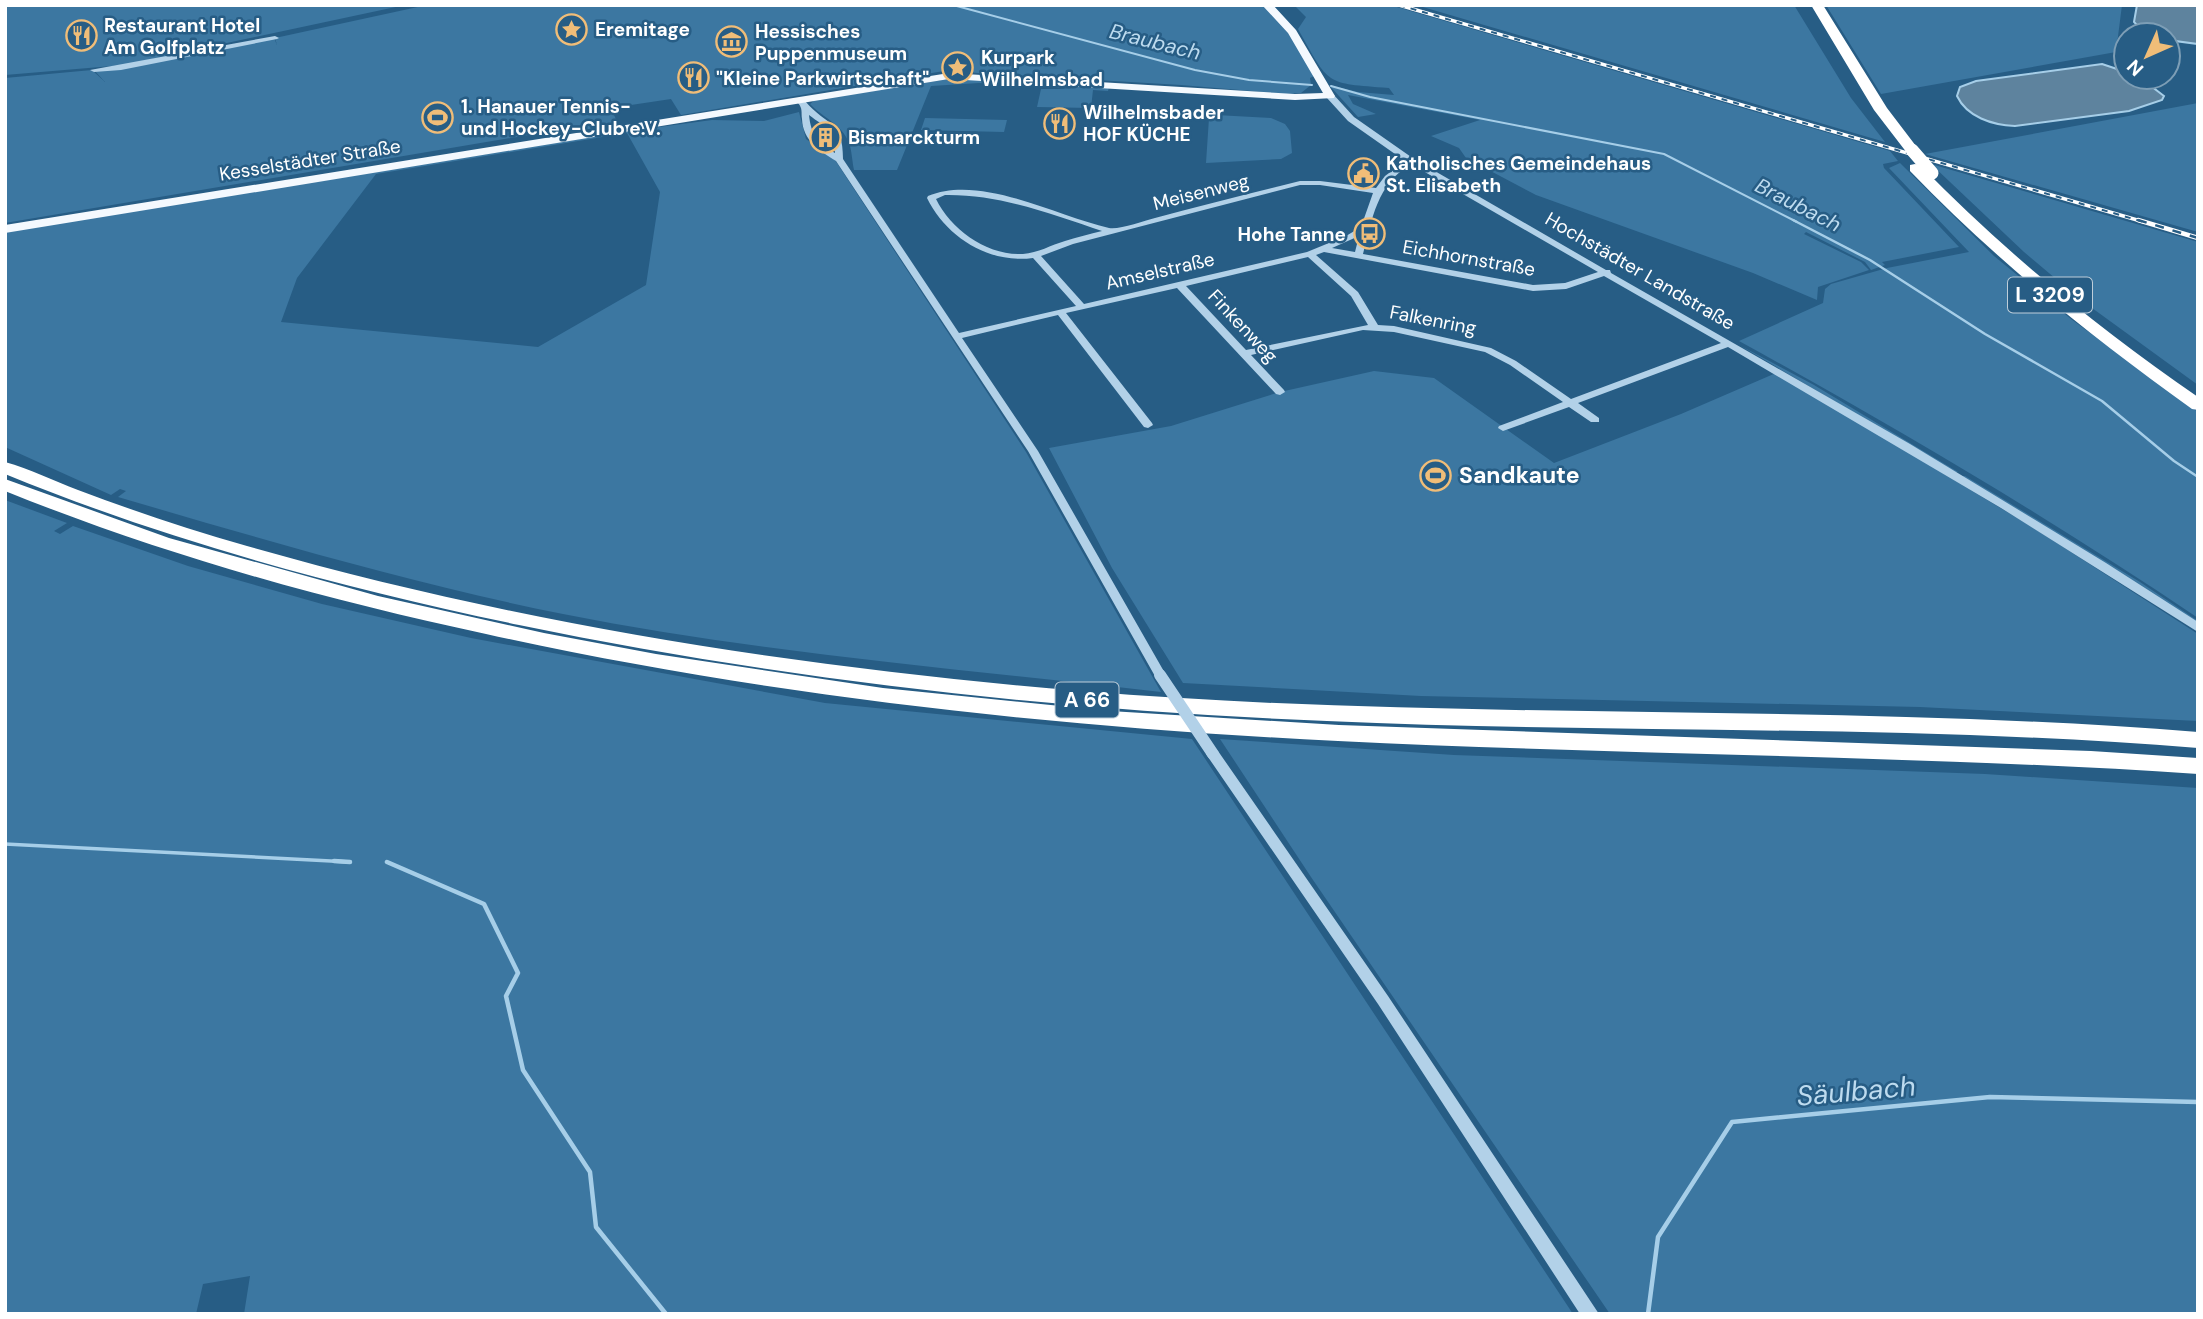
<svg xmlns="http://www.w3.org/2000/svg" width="2203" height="1319" viewBox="0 0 2203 1319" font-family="'DM Sans',sans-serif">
<rect width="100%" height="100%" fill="#275d85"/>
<!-- green -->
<path fill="#3c77a1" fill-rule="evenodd" d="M5 5H405L124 65 5 75Z
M427 5H1264L1290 32 1314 76 1310 78 1311 85 1301 93 1286 94 1181 85 944 71 681 115 671 99 611 108 618 124 583 130 582 126 5 223V78L92 70 105 82 94 70 274 38 277 45 275 38Z
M1294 5H1390L1890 151 1898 161 1883 164 1884 168 1959 247 1882 262 1885 265 1871 270 1865 262 1806 232 1804 234 1861 262 1869 270 1818 287 1817 300 1753 273 1536 195 1466 158 1459 148 1431 136 1480 120 1348 95 1353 104 1376 114 1358 117 1329 85 1358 92 1394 95 1389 88C1324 83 1330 86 1298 29L1306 17Z
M1416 5H1794L1851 98 1885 142Z
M1826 5H2122L2116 52 1881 94Z
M956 78 1109 87 1108 91 1093 90 1091 108 1037 107 1041 89H1073L979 83 931 86 897 170H854C852 161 852 151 849 143 842 124 823 118 810 104L815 100Z
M2198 103V232L1925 154Z
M799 112 806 139 835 160 1026 452 1161 692C962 669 760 653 563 614 413 584 265 540 118 497L126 491 120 489 111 495 5 447V232L629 131 712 120 764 121ZM627 133 660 192 646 285 538 347 281 322 297 278 376 174Z
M1216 115 1271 118 1285 124 1290 131 1292 153 1281 159 1206 163 1209 118Z
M925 118 1007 120 1004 132 921 130Z
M1900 163 1994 256 2071 319 2198 412V618C2050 518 1895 427 1739 341L1823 303 1825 289 1831 284 1887 268 1969 252 1889 168Z
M1931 164 2198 242V385L2081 300 2024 252Z
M1739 345 1814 385 1958 472H1955Z
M1374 371 1434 378 1554 463 1681 414 1776 373 2032 527 2198 634V721L1920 707 1421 696 1183 683 1112 568 1049 448 1171 426 1280 392Z
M1961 476H1965L2140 582 2198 621V625Z
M5 500 67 523 54 531 60 534 73 526 188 566 322 604 471 638 825 703 1192 739 1573 1314H244L250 1276 203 1284 196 1314H5Z
M1220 739 1454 755 1985 774 2198 788V1314H1610L1311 877Z"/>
<!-- water -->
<path fill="#5e839e" stroke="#a6cee8" stroke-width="2" d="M2137 5H2198V44L2168 40V35L2144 32 2134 22Z
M2102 64 2126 72V77C2142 77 2152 87 2164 96L2162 100 2129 111 2015 126C1992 125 1967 117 1957 96L1960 87 1976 81Z"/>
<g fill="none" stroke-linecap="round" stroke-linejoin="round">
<!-- stream-far3 -->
<path stroke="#a6cee8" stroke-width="2" d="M953 5 1195 70 1249 80 1312 85
M1331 86 1370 97 1664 154 1797 222"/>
<!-- stream-far2 -->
<path stroke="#a6cee8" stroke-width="2.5" d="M1793 220 1870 260 1985 334 2102 401 2174 461 2198 477"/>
<!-- stream-far1 -->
<path stroke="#a6cee8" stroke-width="3.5" d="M5 844 350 862"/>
<!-- stream -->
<path stroke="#a6cee8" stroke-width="4.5" d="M334 861 350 862
M387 862 484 904 518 973 506 996 523 1070 590 1172 596 1227 666 1314
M1648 1314 1658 1237 1732 1122 1990 1097 2198 1102"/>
<!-- minor -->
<path fill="#b2d1e8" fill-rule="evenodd" d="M275 36 279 38 277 39 121 70 94 72 90 70Z
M1327 94H1333L1354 117 1414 159 1606 270H1610L1611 273 1910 444 2106 563 2198 622V632L2001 508 1728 347 1578 403 1599 418V422H1591L1569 407 1503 431 1498 428 1499 426 1563 402 1510 365 1485 352 1394 332 1363 330 1251 355 1284 390 1285 392 1280 395 1276 394 1177 288 1066 313 1152 423 1153 425 1148 428 1144 427 1058 315 962 338 1038 451 1166 675 1160 679 1156 678 1028 451 836 161C819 150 803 141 802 119 801 112 803 109 798 103L805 101C827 127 843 119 843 159L959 333 1076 306 1033 258C989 264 946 237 927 198L928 196C981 174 1056 216 1109 228 1119 230 1143 221 1155 218 1203 205 1252 193 1300 181H1320L1376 188 1385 176 1405 161 1348 121 1327 98ZM809 115C826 128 835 129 835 153 818 143 811 135 809 115ZM1411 164 1598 272 1565 283 1533 285 1363 254C1372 219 1377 184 1411 164ZM1300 185H1320L1373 193 1361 227 1346 236 1307 252 1084 304 1041 256 1073 244ZM945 195C999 194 1052 214 1102 231 1090 234 1077 237 1065 241 1051 245 1038 253 1023 254 988 256 951 230 936 199ZM1359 236 1355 252 1332 248ZM1324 252 1533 291 1566 289 1604 276 1721 343 1571 399 1516 361 1491 348 1394 326 1378 325 1358 292 1316 255ZM1308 257 1351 296 1368 325 1246 350 1186 286Z
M1213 749 1218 751 1388 996 1599 1314H1580L1378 1004 1208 757 1206 754 1208 751Z"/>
<!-- major -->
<path fill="#f4f9fe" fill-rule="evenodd" d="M1262 5H1273L1296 30 1335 96 1334 98 1295 100 949 79 5 233V225L949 73 1295 94 1323 93 1288 33Z"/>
<!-- highway -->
<path fill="#fff" fill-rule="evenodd" d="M1811 5H1823L1887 108 1919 150 1917 153H1907L1874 110Z
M1915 164 1920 165C2005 252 2098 328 2198 397V410L2192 409C2091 337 1996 260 1910 171V165Z
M5 462C30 469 54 481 78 490 134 511 190 530 247 546 519 624 801 668 1082 691 1454 722 1827 702 2198 732V748C1908 724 1617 734 1327 721 1055 710 785 680 519 625 343 588 171 542 5 474Z
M5 479 169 538 378 596 544 633 656 654 883 688 1110 711 1339 725 2091 751 2198 758V774C1912 755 1625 755 1338 741 1052 727 766 696 486 634 322 599 161 554 5 491Z"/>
<defs>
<path id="rail-far1" d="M1399 5 2144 222"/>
<path id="rail" d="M2138 220 2198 238"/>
</defs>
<!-- rail-far1 casing -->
<use href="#rail-far1" stroke="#fff" stroke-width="3.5"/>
<!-- rail casing -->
<use href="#rail" stroke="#fff" stroke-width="4.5"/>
<!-- rail-far1 -->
<use href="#rail-far1" stroke="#275d85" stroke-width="2" stroke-dasharray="6" stroke-linecap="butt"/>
<!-- rail -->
<use href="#rail" stroke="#275d85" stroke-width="2.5" stroke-dasharray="9" stroke-linecap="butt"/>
<!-- minor-bridge -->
<path stroke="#b2d1e8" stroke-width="12" d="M1160 675 1213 754"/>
<!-- highway-bridge -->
<path stroke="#fff" stroke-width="13" d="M1912 150 1932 173"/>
</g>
<!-- icons -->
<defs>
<symbol id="sight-ring" viewBox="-11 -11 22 22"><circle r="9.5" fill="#275d85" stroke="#f0bd78" stroke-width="1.5"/><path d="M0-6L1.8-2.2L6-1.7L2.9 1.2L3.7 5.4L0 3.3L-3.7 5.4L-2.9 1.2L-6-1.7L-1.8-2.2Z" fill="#f0bd78"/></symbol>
<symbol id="restaurant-ring" viewBox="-11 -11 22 22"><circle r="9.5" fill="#275d85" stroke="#f0bd78" stroke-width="1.5"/><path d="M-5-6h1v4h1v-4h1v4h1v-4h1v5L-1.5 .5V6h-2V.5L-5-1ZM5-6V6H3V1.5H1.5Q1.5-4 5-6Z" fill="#f0bd78"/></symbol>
<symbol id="museum-ring" viewBox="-11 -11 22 22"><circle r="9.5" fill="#275d85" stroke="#f0bd78" stroke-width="1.5"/><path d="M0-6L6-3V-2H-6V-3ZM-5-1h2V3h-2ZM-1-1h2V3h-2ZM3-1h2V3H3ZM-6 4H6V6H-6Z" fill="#f0bd78"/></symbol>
<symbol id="stadium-ring" viewBox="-11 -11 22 22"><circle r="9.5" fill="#275d85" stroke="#f0bd78" stroke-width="1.5"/><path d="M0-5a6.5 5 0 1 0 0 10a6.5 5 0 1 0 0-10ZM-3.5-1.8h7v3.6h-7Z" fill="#f0bd78"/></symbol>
<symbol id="building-ring" viewBox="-11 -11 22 22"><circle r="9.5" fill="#275d85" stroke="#f0bd78" stroke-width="1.5"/><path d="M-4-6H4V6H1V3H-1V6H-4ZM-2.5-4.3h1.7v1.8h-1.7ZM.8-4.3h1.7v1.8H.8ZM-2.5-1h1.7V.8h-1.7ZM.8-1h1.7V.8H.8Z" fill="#f0bd78"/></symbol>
<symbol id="civic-ring" viewBox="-11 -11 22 22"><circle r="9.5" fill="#275d85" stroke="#f0bd78" stroke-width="1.5"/><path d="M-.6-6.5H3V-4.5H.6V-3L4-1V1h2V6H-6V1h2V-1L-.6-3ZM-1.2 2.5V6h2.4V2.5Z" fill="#f0bd78"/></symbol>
<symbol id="bus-ring" viewBox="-11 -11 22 22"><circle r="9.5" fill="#275d85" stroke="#f0bd78" stroke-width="1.5"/><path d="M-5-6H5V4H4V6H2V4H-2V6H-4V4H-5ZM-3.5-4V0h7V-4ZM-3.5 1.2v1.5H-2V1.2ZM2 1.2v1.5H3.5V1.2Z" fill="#f0bd78"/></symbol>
</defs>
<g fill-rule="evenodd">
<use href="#sight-ring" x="554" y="12" width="35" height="35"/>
<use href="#restaurant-ring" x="64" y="18" width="35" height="35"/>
<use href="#museum-ring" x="714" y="24" width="35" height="35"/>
<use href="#sight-ring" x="940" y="50" width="35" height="35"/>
<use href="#restaurant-ring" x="676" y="60" width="35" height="35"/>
<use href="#stadium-ring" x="420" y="100" width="35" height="35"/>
<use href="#restaurant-ring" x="1042" y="106" width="35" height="35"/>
<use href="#building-ring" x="808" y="120" width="35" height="35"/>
<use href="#civic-ring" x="1346" y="156" width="35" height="35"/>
<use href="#bus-ring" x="1352" y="216" width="35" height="35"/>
<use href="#stadium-ring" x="1418" y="458" width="35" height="35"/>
</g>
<g text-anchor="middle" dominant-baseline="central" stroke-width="5" stroke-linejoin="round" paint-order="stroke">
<!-- far-poi labels -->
<g font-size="19" font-weight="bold" fill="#fff" stroke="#275d85" text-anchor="start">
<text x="104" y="25">Restaurant Hotel<tspan x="104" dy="22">Am Golfplatz</tspan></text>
<text x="595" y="29">Eremitage</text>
<text x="755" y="31">Hessisches<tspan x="755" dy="22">Puppenmuseum</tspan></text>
<text x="981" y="57">Kurpark<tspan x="981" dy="22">Wilhelmsbad</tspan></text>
<text x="716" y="78">"Kleine Parkwirtschaft"</text>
<text x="461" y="106">1. Hanauer Tennis-<tspan x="461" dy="22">und Hockey-Club e.V.</tspan></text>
<text x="1083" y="112">Wilhelmsbader<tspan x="1083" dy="22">HOF KÜCHE</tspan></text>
<text x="848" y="137">Bismarckturm</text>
<text x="1386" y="163">Katholisches Gemeindehaus<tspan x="1386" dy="22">St. Elisabeth</tspan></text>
<text x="1346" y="234" text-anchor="end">Hohe Tanne</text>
</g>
<!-- far-street labels -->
<g font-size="19" fill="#fff" stroke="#275d85">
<text transform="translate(310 160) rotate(-9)">Kesselstädter Straße</text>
<text transform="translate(1201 192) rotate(-14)">Meisenweg</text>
<text transform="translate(1469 258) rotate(10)">Eichhornstraße</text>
<text transform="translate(1160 271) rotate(-13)">Amselstraße</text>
<text transform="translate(1640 271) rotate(30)">Hochstädter Landstraße</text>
<text transform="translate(1433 320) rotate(11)">Falkenring</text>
<text transform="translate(1243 326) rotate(47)">Finkenweg</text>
</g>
<!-- far-water labels -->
<g font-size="21" font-style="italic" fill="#bddbef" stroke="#275d85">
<text transform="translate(1155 42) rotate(14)">Braubach</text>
<text transform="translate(1798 205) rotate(27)">Braubach</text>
</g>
<!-- shield labels -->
<g fill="#275d85" stroke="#beceda" stroke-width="2">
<rect x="2008" y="277.5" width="84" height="35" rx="5"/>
<rect x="1055.5" y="682.5" width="63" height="35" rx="5"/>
</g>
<g font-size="21" font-weight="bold" fill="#fff">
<text x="2050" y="295">L 3209</text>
<text x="1087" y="700">A 66</text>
</g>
<!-- poi labels -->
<g font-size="23" font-weight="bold" fill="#fff" stroke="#275d85" text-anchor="start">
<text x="1459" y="475">Sandkaute</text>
</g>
<!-- near-water labels -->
<g font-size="28" font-style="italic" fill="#bddbef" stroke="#275d85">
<text transform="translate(1856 1091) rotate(-5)">Säulbach</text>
</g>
</g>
<!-- border -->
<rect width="2203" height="1319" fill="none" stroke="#ffffff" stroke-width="14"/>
<!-- north arrow -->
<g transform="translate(2147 56) rotate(225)"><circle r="33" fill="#275d85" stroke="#7d9eb6" stroke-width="2"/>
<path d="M0-5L12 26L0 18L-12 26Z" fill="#f0bd78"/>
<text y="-10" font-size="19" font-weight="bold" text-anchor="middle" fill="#ffffff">N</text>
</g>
</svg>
